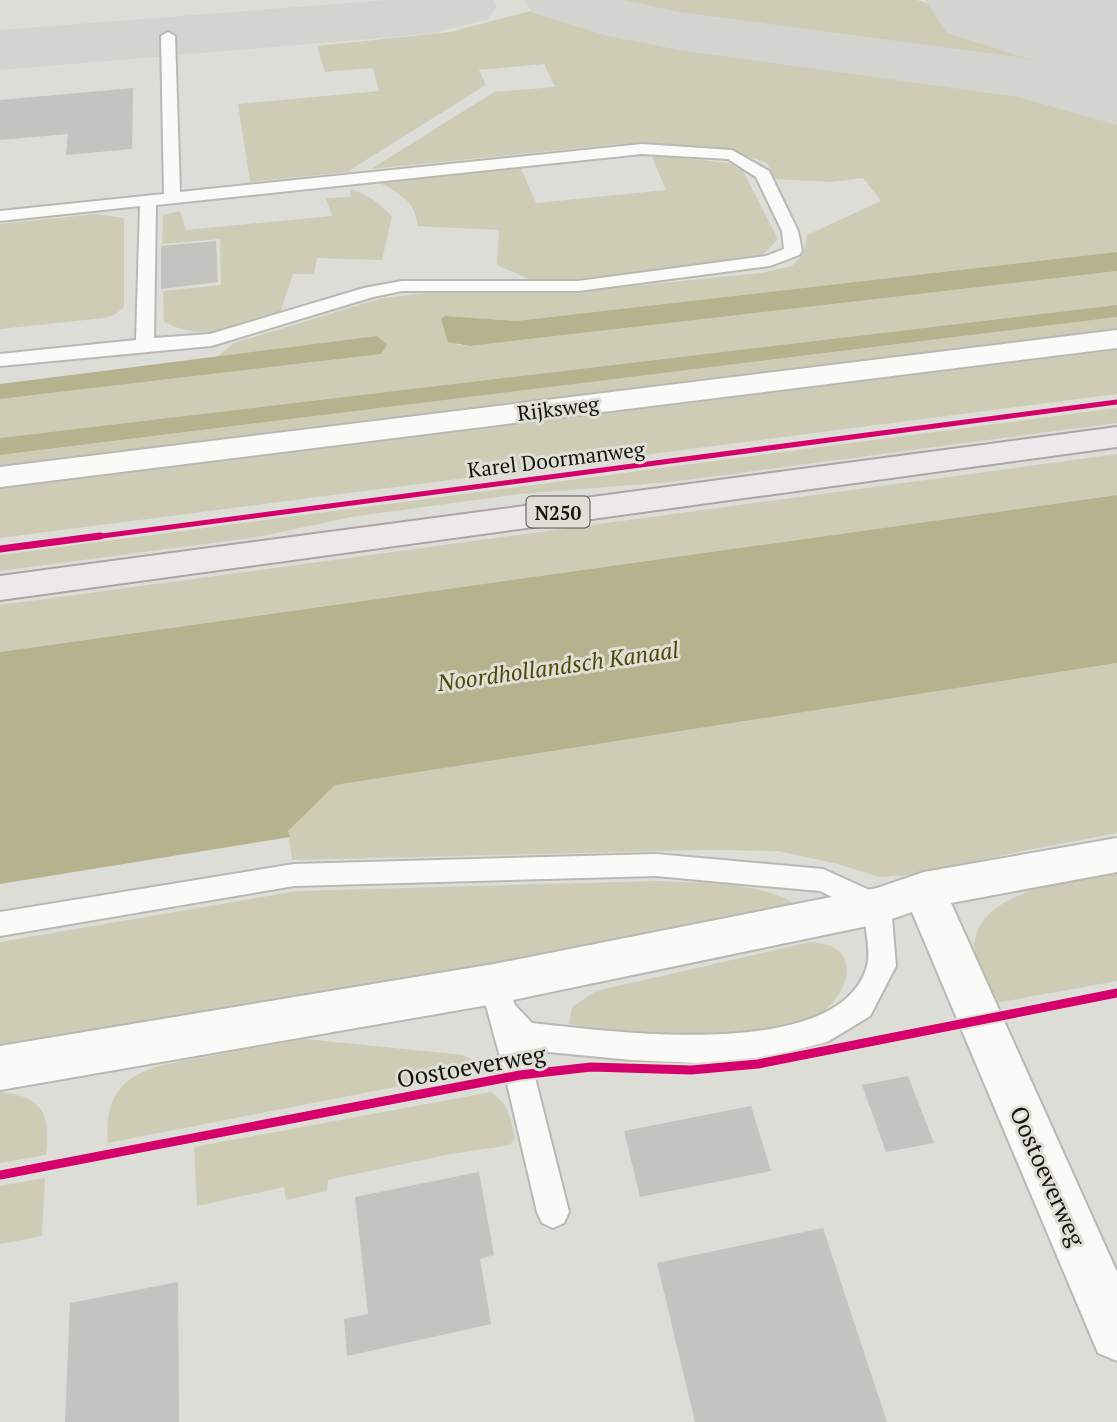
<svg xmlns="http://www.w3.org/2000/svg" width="1117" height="1422" viewBox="0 0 1117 1422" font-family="'PT Serif',serif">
<rect width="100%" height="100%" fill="#ddddd8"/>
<!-- green -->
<path fill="#cfccb6" d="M589 0H917L1079 51 1100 80 932 54 708 26 642 15Z
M545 7 617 30 990 83 1073 103 1117 117V252L516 321 445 316 458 345 470 346 1117 271V305L0 438V399L381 354 377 336 215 358 234 343 382 298 427 293 612 288 761 273 792 266 804 253 807 235 881 201 863 178 831 182 775 179 767 163C722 147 678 143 630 143L371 169 494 92 555 87 544 64 479 70 486 85 347 172 250 182 238 104 379 91 373 68 325 72 317 46 451 32Z
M651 155 730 163 743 171 778 239 762 256 562 281 531 280 497 265 499 230 417 226C418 202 395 190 375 181L520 166 536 203 666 190Z
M350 189C368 195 380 202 392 217L382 260 317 258 314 274H293L279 316C237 327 205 343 164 322L163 291 221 285 220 239 162 244 163 215 180 211 186 230 332 216 326 198 351 197Z
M96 214 124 218V307L116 314 104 318 0 329V224Z
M1117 317V332L0 468V455Z
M1117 350V394L0 538V488Z
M1117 408V423L671 482 519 494 351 517 258 537 0 571V555Z
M1117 454V495L0 652V605Z
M1117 663V833L1023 851 920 874 879 877 838 864 777 851 703 850 292 860 288 831 334 785Z
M1117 872V981L990 1004C932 897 1041 886 1117 872Z
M656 881C700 883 750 881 791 901L792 905C530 961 265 1006 0 1051V942L297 891Z
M810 942C820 943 833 944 840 952 861 977 828 1017 803 1022 717 1042 655 1035 569 1024L572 1007 596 991Z
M306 1039 463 1055 487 1069 108 1143C102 1069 154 1066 211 1056 242 1050 274 1044 306 1039Z
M0 1092C43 1096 51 1115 46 1155L0 1163Z
M491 1092C508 1103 511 1119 515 1138L510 1145 446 1155 328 1180 327 1191 286 1200 284 1187 197 1206 194 1147Z
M45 1178 42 1236 0 1244V1186Z"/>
<!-- water -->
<path fill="#b6b28e" d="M1117 252V271L470 346 448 342 441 319 445 316 516 321Z
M1117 305V317L0 455V438Z
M377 336 387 345 381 354 0 399V384Z
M1117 495V663L335 785 288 831 290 837 0 884V652Z"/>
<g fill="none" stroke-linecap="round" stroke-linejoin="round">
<!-- taxiway -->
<path fill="#d3d3d0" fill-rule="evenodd" d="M388 0H493L497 6 488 19 428 34 0 70V30Z
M524 0H624L679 12 1018 57 1117 82V125L1018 97 679 50 608 36 533 13Z"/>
<!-- runway -->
<path fill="#d3d3d0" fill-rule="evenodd" d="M925 0H1117V83L1060 69 947 33Z"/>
</g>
<!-- building -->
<path fill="#c3c3bf" d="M133 88 132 149 66 155 68 134 0 140V100Z
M216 241 218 282 161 289V246Z
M908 1076 934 1143 886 1152 862 1085Z
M751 1106 771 1171 640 1197 624 1131Z
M479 1172 494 1255 480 1259 491 1324 347 1356 344 1319 368 1314 355 1197Z
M823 1228 887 1422H695L657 1263Z
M178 1282 179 1422H65L70 1303Z"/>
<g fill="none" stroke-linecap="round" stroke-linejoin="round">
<defs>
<path id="lane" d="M168 32 175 36 180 192 642 144 732 150 769 171 798 231 802 251 799 255 770 266 578 291H402L373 297 211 346 0 366V354L136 340 140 206 0 221V211L164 194 161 36ZM642 154 728 159 756 177 782 231 784 249 766 256 578 281H402L364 288 210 334 154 338 156 205Z
M656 854 823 869 887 898 891 906 896 966 870 1016 827 1042 760 1059 696 1063 631 1060 528 1050 569 1212 564 1223 553 1228 542 1223 537 1212 505 1075 480 984 484 975 494 971 504 975 515 1005 532 1023C608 1031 840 1064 867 966 871 951 865 928 864 913L820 891 656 876 294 886 0 936V912L294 864Z"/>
<path id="street" d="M1117 330V348L0 487V467Z
M1117 838V872L951 903 1117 1272V1361L1098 1353 912 912 877 924 494 1004 0 1090V1046L494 964 877 888 924 872Z"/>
<path id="primary" d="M1117 427V447L0 600V576Z"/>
</defs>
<!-- lane casing -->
<use href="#lane" stroke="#b8b8b4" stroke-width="4"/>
<!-- street casing -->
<use href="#street" stroke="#b8b8b4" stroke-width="4"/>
<!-- primary casing -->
<use href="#primary" stroke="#ada4a8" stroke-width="4"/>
<!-- lane -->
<use href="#lane" fill="#fafaf9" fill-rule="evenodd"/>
<!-- street -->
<use href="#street" fill="#fafaf9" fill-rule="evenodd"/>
<!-- primary -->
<use href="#primary" fill="#ede9eb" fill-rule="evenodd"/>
<defs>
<path id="cycleway-far2" d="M87 538 1117 402"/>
<path id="cycleway-far1" d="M0 549 100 536"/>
<path id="cycleway" d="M0 1175 520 1075 591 1067 691 1070 758 1064 1117 993"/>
</defs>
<!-- cycleway-far2 casing -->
<use href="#cycleway-far2" stroke="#e0dfd5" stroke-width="9"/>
<!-- cycleway-far1 casing -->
<use href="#cycleway-far1" stroke="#e0dfd5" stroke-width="11"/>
<!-- cycleway casing -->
<use href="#cycleway" stroke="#e0dfd5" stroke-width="13"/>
<!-- cycleway-far2 -->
<use href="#cycleway-far2" stroke="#d6006c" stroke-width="5"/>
<!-- cycleway-far1 -->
<use href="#cycleway-far1" stroke="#d6006c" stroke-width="7"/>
<!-- cycleway -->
<use href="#cycleway" stroke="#d6006c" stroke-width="9"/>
</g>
<g text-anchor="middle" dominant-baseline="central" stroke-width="6" stroke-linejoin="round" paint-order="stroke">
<!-- shield labels -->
<rect fill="#e0dfd5" stroke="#51514b" stroke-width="2" x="526.5" y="496.5" width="63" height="31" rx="5"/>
<g font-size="19" font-weight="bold" fill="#141410">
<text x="558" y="512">N250</text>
</g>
<!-- street labels -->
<g font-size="21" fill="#141410" stroke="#e0dfd5">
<text transform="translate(558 408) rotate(-7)">Rijksweg</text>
<text transform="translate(556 459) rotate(-7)">Karel Doormanweg</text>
</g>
<!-- water labels -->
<g font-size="23" font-style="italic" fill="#4f4807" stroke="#e0dfd5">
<text transform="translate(558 666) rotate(-8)">Noordhollandsch Kanaal</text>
</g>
<!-- near-street labels -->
<g font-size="24" fill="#141410" stroke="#e0dfd5">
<text transform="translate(471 1066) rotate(-10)">Oostoeverweg</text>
<text transform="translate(1048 1176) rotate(66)">Oostoeverweg</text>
</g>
</g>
</svg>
